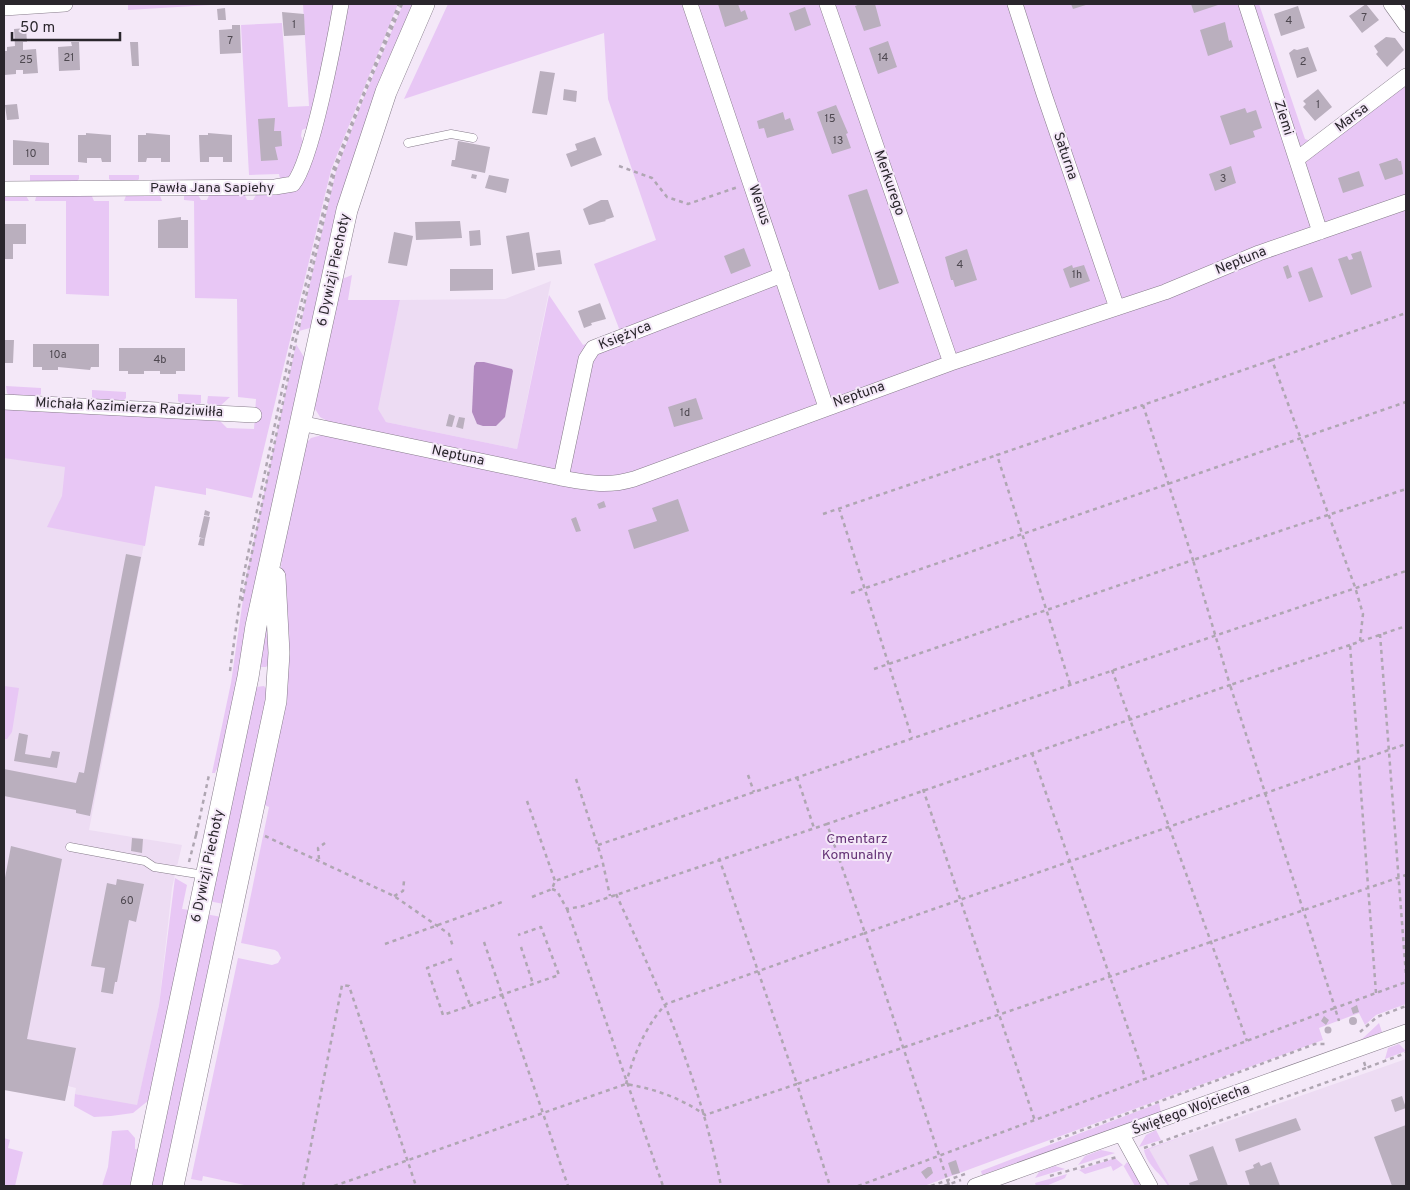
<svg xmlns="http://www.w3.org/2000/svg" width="1410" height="1190" viewBox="0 0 1410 1190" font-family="Overpass,sans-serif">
<rect width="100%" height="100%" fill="#f4e8f8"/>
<!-- built -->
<path fill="#eddcf3" d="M551 281 517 449 386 422 377 409 400 300 505 299Z
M4 438 158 471 89 830 182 845 172 888 159 1005 137 1106 75 1094 76 1088 68 1086 70 1075 4 1063Z
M1406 1059V1186H1170L1148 1149Z"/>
<!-- green -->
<path fill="#e8c7f5" d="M153 4H227L128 10V5Z
M303 4H334V6L314 105 307 128 302 130 301 136 303 141 291 178 280 179 279 174 249 175 241 25 282 23 288 107 309 106Z
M346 4H398L331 170 252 498 206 488V495L155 486 145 546 47 527 62 496 65 467 4 458V408L217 418 227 428 254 429 256 399 238 397 237 299 195 298 194 201 184 200V196L187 193H197L201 200H207L210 193H244L247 200H253L257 193 288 192Z
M403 4H416L314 323 310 328 299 331 336 171 362 102Z
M448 4H1259L1305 139 1314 142 1406 68V1004L1376 1015 1365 1025 1359 1013 1319 1028 1323 1040 924 1186H249L203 1176 202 1181 191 1179 238 958 272 965 278 963 281 958 278 952 275 950 241 943 269 807 262 804 283 543 305 444 311 438 322 435 329 422 320 417 314 407 342 279 352 275 348 300H400L378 409 386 422 517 449 549 295 583 345 620 331 594 264 656 240 608 99 604 33 404 99Z
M30 175H79V179L76 182H30Z
M109 175H139V179L136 182H113L109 179Z
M127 193H159L162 201H124Z
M4 194H25L29 201H4Z
M39 194H91L94 201H109V296L66 294V201H35L36 197Z
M296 344 304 357 224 753 215 773H212L231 683 246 578Z
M6 386 41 388V394L36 398 11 397 7 393Z
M92 390 126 392V398L122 402 97 401 92 397Z
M178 394 201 395V403L197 406 183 405 178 401Z
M208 396 230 397 219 407H211L207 403Z
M268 610 269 664 266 667H259Z
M4 686 19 688 12 732 7 739H4Z
M264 686 268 690 224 904 208 901 256 687Z
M175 878 187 885 182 909 190 910 149 1100 133 1113 111 1116 94 1117 74 1106 75 1094 137 1105 159 1005Z
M205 914 222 917 165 1186H148Z
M1379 1023 1382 1032 1361 1040 1378 1024Z
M1399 1044 1406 1051 1385 1059 1388 1048Z
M1159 1103 1161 1113 982 1175 981 1171Z
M1215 1125 1149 1149 1170 1186H1168C1161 1173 1147 1166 1144 1150Z
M1156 1130 1161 1140 1139 1147 1146 1135Z
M112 1131 128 1130 135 1138V1149L139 1150 132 1186H102L108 1167Z
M4 1138 10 1140 8 1148 23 1152 15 1186H4Z
M1101 1150 1115 1153 1078 1165 1085 1156Z
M1115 1158 1124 1166 1127 1162 1129 1164 1143 1186H1135L1123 1165 1113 1171 1111 1166 1085 1174 1079 1170Z
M1055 1166 1065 1169 1035 1178 1039 1172Z
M1067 1174 1065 1178 1046 1186H1036L1035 1183Z"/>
<!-- water -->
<path fill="#b28ac0" d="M476 362H484L512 369 513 371 505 417 496 426H483L477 424 472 412 474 366Z"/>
<!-- building -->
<path fill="#baafbe" d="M718 4H738L741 12 745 10 748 19 725 27Z
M860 4H875L881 26 864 31 855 6Z
M1071 4H1089L1073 9Z
M1191 4H1221L1194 13Z
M1366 4 1379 20 1362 33 1349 16Z
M1298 6 1305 28 1281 36 1274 14Z
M805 7 811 25 795 31 789 13Z
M225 8 226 20H218L217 9Z
M282 12 304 14 305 35 284 36Z
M1225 22 1229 41 1231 40 1233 47 1208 56 1200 30Z
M232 25H240L241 53 220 54 219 30 232 29Z
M26 28 27 42H23V50L36 49 38 73 23 74V70H16V74L4 75V51H7V47L15 46 14 29Z
M1386 37 1395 38 1404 50 1387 67 1376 54 1378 52 1374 46Z
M888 41 897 67 878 74 869 48Z
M71 42H79L80 70 59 71 58 47 72 46Z
M130 42H138L139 66H132Z
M1308 47 1317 71 1297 78 1289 53 1294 49 1297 50Z
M540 71 555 73 547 115 532 113Z
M564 89 577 91 576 102 563 100Z
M1318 89 1332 107 1315 121 1303 107 1306 104 1303 101Z
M17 104 19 119 7 120 5 105Z
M836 105 848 133 846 134 851 148 832 154 817 112Z
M1245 108 1247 113 1256 110 1262 128 1253 131 1255 137 1230 145 1220 116Z
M783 112 785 120 790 118 794 130 767 138 764 128 759 129 757 121Z
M275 118 274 131H281L282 146 275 147 278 160 261 161 258 119Z
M86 133 111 135V162H102L101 158H87V163L78 162V135H86Z
M146 133 170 135V162H161V158H147L146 162H138V135H146Z
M208 133 232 135V162H223V157H209V162H200L199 135H208Z
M595 137 602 155 571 167 566 154 577 150 575 144Z
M13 140 49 143V165H13Z
M458 141 490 147 485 173 451 166 452 160H455Z
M1397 158 1399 161H1401L1403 174 1385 180 1379 164Z
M1231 166 1236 183 1215 191 1209 174Z
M1359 171 1364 186 1343 193 1338 178Z
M472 174 477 175 476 179 471 178Z
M489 175 509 179 506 193 485 188Z
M867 189 899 283 879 290 848 195Z
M601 200H608L614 217 605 220 606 221 589 225 583 209Z
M181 217V220H188V248H158V220Z
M460 221 462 238 416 240 415 222Z
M4 224H26V244H13V259H4Z
M480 230 481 245 470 246 469 231Z
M394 232 413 236 407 266 388 263Z
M529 232 535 270 512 274 506 236Z
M744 248 751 266 731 274 724 256Z
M967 249 977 280 955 287 953 280H951L945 257Z
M560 250 562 264 538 267 536 253Z
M1361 251 1372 287 1351 295 1338 259 1347 256 1349 260 1353 259 1351 254Z
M1072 265 1073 268 1084 265 1090 281 1070 288 1063 269Z
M1288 265 1292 277 1287 279 1283 267Z
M1312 267 1323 297 1309 302 1298 272Z
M450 269H493V290L450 291Z
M600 303 606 319 591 323 592 325 584 328 578 311Z
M4 340H14L13 363H4Z
M33 344H99V367H91L90 370 58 367V370H42V367H33Z
M119 348H185V371H176V374H160V371H144V374H128V371H119Z
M696 398 703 419 674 427 668 407Z
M449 414 455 416 452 427 446 426Z
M459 417 465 418 463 429 456 427Z
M678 499 689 531 634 549 628 530 657 521 652 508Z
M604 501 606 507 599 509 597 504Z
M205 510 210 512 209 516 204 515Z
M204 516 210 517 205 539 199 537Z
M576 517 581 531 576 532 571 519Z
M200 538 205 539 204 546 198 545Z
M126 554 141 557 90 816 76 813V810L4 796V769L76 783 79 772 84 773Z
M19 733 28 735 25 754 50 758 52 751 60 752 57 768 14 761Z
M132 838 143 839 142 853 131 851Z
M11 846 62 859 27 1039 76 1048 65 1101 4 1090V883Z
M117 879 144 884 136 922 129 920 117 982H115L113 994 101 992 105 968 91 966 107 883 116 885Z
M1357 1005 1359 1012 1353 1014 1351 1008Z
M1324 1016 1329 1020 1326 1025 1321 1021Z
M1349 1021a4 4 0 1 1 8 0a4 4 0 1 1-8 0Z
M1324.5 1030a3.5 3.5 0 1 1 7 0a3.5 3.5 0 1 1-7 0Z
M1402 1096 1406 1108 1395 1112 1391 1100Z
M1296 1118 1301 1130 1239 1152 1235 1139Z
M1406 1125V1186H1392L1374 1137Z
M1213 1146 1228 1186H1190L1189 1183 1198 1180 1189 1155Z
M956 1160 960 1173 952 1175 948 1163Z
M1259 1162 1261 1166 1271 1162 1280 1186H1250L1245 1171 1254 1168 1253 1165Z
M928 1167H931L933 1173 926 1179 921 1172Z"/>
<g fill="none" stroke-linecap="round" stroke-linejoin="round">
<defs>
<path id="lane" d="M408 143 451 134 473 138
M70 847 145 861 154 867 204 875"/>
<path id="street" d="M690 4 826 407
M827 4 951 363
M1015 4 1044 94 1117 308
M1246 4 1320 232
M1391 4 1406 25
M4 8 65 4
M1297 159 1406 76
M4 189 275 187 293 184C312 162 335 38 341 4
M4 402 254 415
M300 423 561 478C589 483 607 487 634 479L951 363 1165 292 1259 253 1406 202
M561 478 586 359 593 348 782 275
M1122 1135 1150 1186
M975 1186 1406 1032"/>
<path id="secondary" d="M141 1186 248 677 256 626 347 210 386 92 424 4
M173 1186 276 701 279 653 275 577"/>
</defs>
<!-- lane casing -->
<use href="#lane" stroke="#867c8a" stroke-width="9"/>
<!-- street casing -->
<use href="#street" stroke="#867c8a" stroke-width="16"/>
<!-- secondary casing -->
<use href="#secondary" stroke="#867c8a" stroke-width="22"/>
<!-- path -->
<path stroke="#afa6b2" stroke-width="2.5" stroke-dasharray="4 4" stroke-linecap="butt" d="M619 166 652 178 667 197 688 204 738 187
M839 508 912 738
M823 514 997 455
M851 593 1406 402
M242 601 295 344 335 171 361 102 402 4
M1380 634 1406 975
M1360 641 1363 614 1355 587 1272 360 1406 313
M1350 645 1230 685 1335 1008 1406 982
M874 669 1193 560 1143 405 1272 360
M1112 670 1247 1041
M230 671 243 578 292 342 333 170 399 4
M1070 684 997 455 1143 405
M1032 753 1146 1080
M748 775 754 792
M797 777 814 828
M576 779 602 859 610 896
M923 789 1035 1121
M527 801 555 881
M196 835 209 775
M265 836 394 896 449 934 453 947
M598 845 1406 571
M719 858 797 1084 1406 875
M319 859 318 848 325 843
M189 862 196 835
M552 889 557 891 567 909 583 906 827 824
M616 894C661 993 700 1079 721 1186
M394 896 403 891 404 881
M532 897 552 889 555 881 603 864
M567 909 663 1186
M484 942 568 1186
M385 944 505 901
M521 947 533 984
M452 959 427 968 443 1015 559 975 541 927 518 935
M457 970 470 1005
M1376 993 1350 645 1406 626
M1360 1032 1377 1017 1406 1006
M1364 1062 1366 1068 1406 1053
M626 1084C633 1056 646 1025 666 1004L865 933 827 824 1230 685 1193 560 1406 489
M1050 1142 1315 1044H1327
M1144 1148 1366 1068
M1050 1176 1117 1157
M949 1185 865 933 1406 744
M303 1186 342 985 349 986 416 1186
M334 1186 626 1084C655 1089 681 1098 705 1115L797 1084 830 1186
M858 1186 1335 1008 1339 1021
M931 1186 965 1174
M944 1186 961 1180"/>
<!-- lane -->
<use href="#lane" stroke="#fff" stroke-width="8"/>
<!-- street -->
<use href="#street" stroke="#fff" stroke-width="15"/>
<!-- secondary -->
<use href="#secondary" stroke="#fff" stroke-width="21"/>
</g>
<g text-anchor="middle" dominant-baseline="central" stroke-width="4" stroke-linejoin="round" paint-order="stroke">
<!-- number labels -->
<g font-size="11" fill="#4e4850">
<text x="1364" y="18">7</text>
<text x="1289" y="21">4</text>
<text x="294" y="25">1</text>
<text x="230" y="41">7</text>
<text x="69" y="58">21</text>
<text x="883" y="58">14</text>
<text x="26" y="60">25</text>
<text x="1303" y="62">2</text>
<text x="1318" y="105">1</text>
<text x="830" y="119">15</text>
<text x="838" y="141">13</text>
<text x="31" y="154">10</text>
<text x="1223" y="179">3</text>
<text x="960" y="265">4</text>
<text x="1077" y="275">1h</text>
<text x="58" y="355">10a</text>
<text x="160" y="360">4b</text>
<text x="685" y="413">1d</text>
<text x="127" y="901">60</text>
</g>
<!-- street labels -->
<g font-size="14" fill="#2a262c" stroke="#f4e8f8">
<text transform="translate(1283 118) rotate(72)">Ziemi</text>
<text transform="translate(1352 118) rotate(-37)">Marsa</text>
<text transform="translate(1065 156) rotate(71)">Saturna</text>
<text transform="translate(889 183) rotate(71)">Merkurego</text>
<text x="212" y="188">Pawła Jana Sapiehy</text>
<text transform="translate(759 205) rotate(71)">Wenus</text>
<text transform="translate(1241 261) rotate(-22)">Neptuna</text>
<text transform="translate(334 270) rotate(-78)">6 Dywizji Piechoty</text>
<text transform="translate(625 336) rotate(-22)">Księżyca</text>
<text transform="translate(859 395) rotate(-19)">Neptuna</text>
<text transform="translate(129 408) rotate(3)">Michała Kazimierza Radziwiłła</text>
<text transform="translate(458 456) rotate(12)">Neptuna</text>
<text transform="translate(208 866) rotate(-78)">6 Dywizji Piechoty</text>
<text transform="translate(1191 1110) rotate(-20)">Świętego Wojciecha</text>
</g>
<!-- park labels -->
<g font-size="14" fill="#653376" stroke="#f4e8f8">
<text x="857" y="839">Cmentarz<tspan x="857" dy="16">Komunalny</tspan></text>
</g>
</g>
<!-- border -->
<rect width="1410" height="1190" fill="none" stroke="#2a262c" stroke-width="10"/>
<!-- scale -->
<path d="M12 32v8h108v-8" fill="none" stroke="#2a262c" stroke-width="2.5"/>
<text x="20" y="32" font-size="15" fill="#2a262c" stroke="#f4e8f8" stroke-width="4" paint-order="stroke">50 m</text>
</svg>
